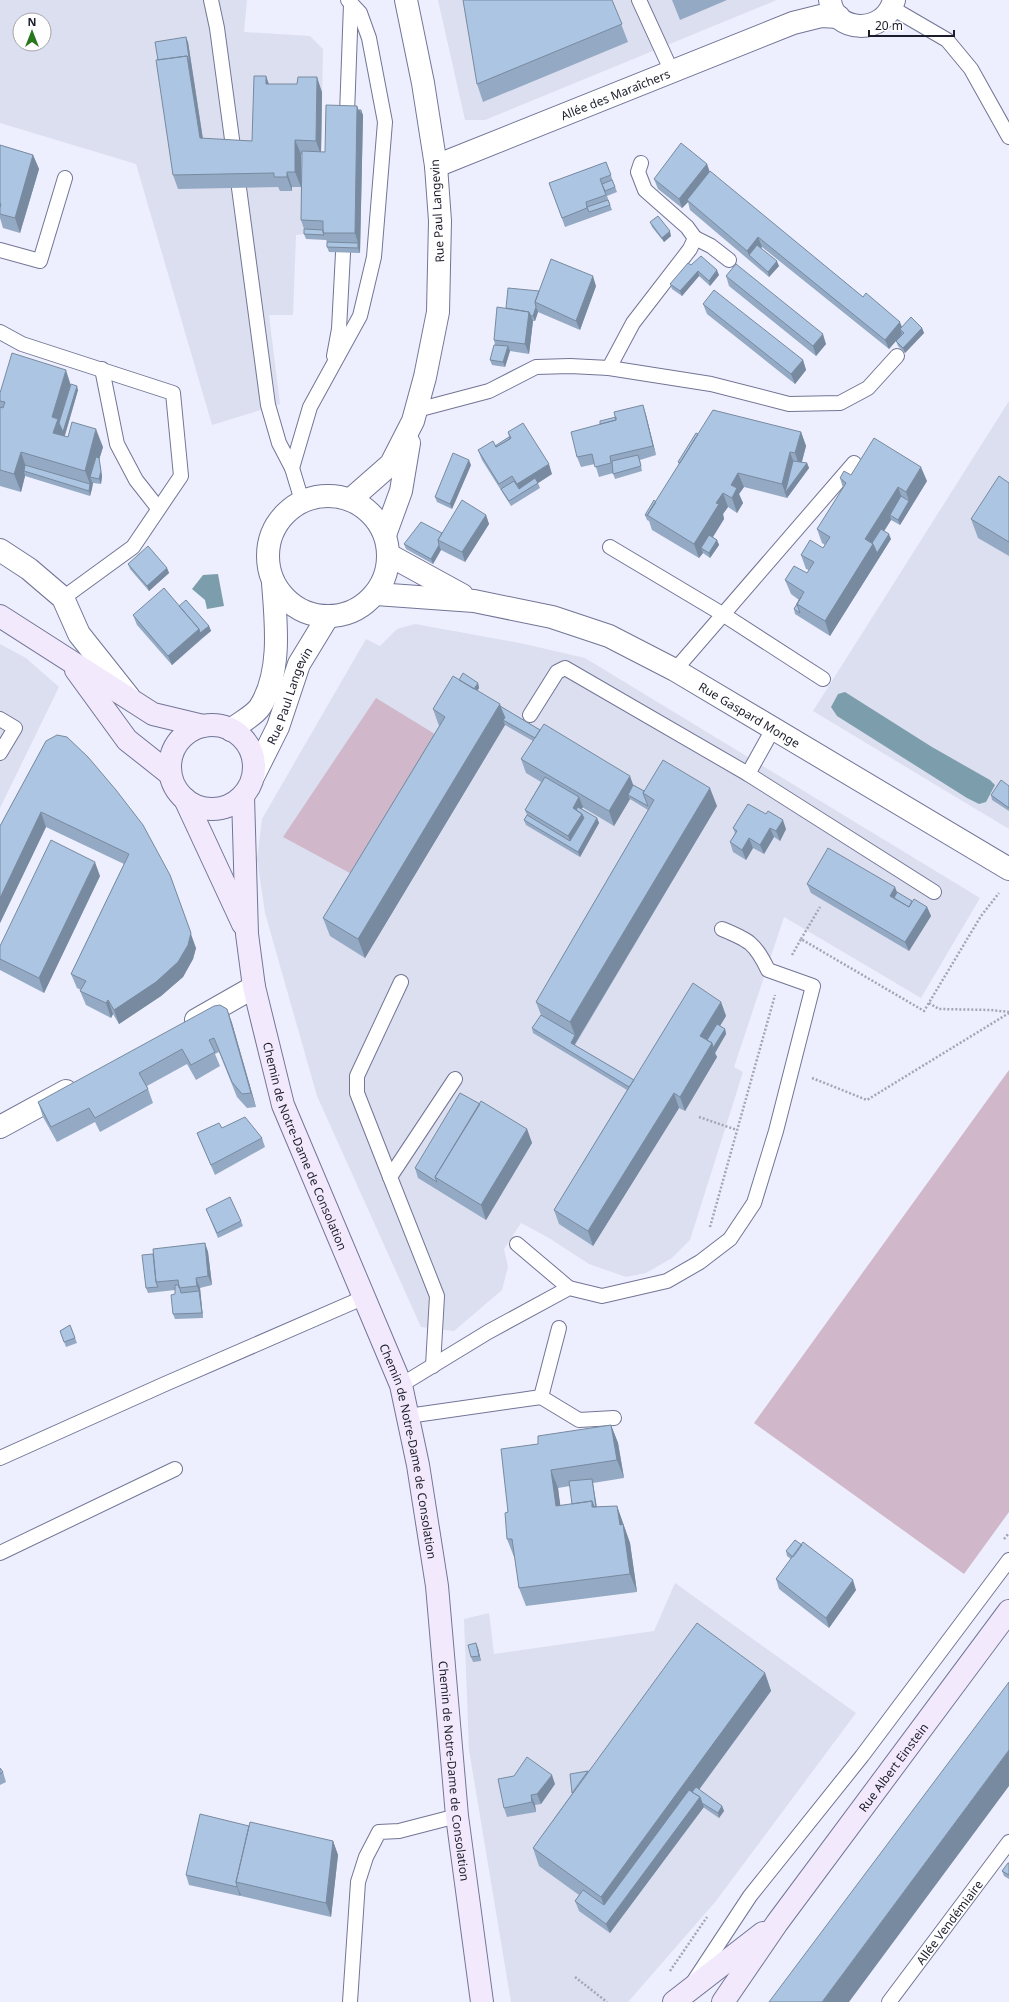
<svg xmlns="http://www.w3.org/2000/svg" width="1009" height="2002" viewBox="0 0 1009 2002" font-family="'Noto Sans',sans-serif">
<rect width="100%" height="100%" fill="#edeffe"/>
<!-- built -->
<path fill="#dcdff0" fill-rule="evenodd" d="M0 0H247L244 32 310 36 323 49 321 155 306 234 296 235 293 315H269L280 404 212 425 136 164 0 123ZM20 20H44V44H20Z
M438 0H777L485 120H465Z
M1009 401V829L813 711Z
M415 624 520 643 585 658 980 898 921 998 784 917 734 1067 743 1072 690 1240 672 1258 646 1273 626 1277 589 1264 549 1238 521 1223 504 1249 508 1267 502 1290 454 1331 421 1327 317 1096 265 913 257 859 262 819 366 639 380 646 397 629Z
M0 644 26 658 59 687 0 808Z
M675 1583 856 1713 716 1901 628 2002H511L469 1750 464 1619 489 1613 494 1654 654 1631Z"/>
<!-- green -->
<path fill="#d1b7ca" d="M376 698 443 739 359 878 283 837Z
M1009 1070V1512L964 1574 754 1423Z"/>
<!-- water -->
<path fill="#7c9eac" d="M218 574 224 606 207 609 205 600 192 589 203 575Z
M845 692 932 747 990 780 995 785 986 802 979 804 967 798 837 716 831 707 838 694Z"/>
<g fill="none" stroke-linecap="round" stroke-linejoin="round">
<defs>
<g id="lane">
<path d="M211 0 217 28 234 154"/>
<path d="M639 0 672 72"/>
<path d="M892 8 947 40 971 69 1009 137"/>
<path d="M347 114 351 4"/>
<path d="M239 188 268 405 279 443 292 468 302 501"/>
<path d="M695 238 711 246 729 260"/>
<path d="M0 250 40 261 65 178"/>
<path d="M0 332 22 344 173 393 181 476 133 547 63 598"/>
<path d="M334 356 339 329 343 253"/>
<path d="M609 368 633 323 690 249 695 238 687 227 645 190 638 172 641 163"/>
<path d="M102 369 117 444 136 480 158 508"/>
<path d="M417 410 489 391 536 367 570 366 609 368 711 384 789 404 840 403 868 388 897 356"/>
<path d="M292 468 310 407 360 316 374 257 385 122 369 38 360 13 348 0"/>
<path d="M610 547 724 615 823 679"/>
<path d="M675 670 854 463"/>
<path d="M530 715 557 672 565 668 748 774 773 729"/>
<path d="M0 719 15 728 0 753"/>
<path d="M748 774 934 892"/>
<path d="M390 1177 357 1093V1076L401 982"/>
<path d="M517 1244 569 1288"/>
<path d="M433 1366 437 1296 390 1177 455 1079"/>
<path d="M401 1385 488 1332 569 1288 602 1296 667 1281 700 1262 730 1239 754 1203 776 1131 813 986 768 970C755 943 749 940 722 929"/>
<path d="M541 1397 559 1328"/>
<path d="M408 1416 541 1397 579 1420 614 1418"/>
<path d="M0 1458 165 1384 365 1297"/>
<path d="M0 1553 175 1469"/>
<path d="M694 1981 750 1896 862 1756 1009 1560"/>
<path d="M350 2002 358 1882 366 1857 379 1832 399 1831 457 1816"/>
<path id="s1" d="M889 2002 1009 1842"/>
</g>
<g id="street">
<path d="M830 0C833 33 885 36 894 0"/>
<path id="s2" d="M436 166 793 23 821 16 839 17"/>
<circle cx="328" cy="556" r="60"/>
<path d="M350 500 391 464 413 421 425 377 438 312 440 221 436 166 423 83 406 0"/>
<path d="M385 535 401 491 409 443"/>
<path d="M0 550 29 569 63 598 79 634 129 697"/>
<path d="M389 555 462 595"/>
<path id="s3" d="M376 594 474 601 552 617 609 636 675 670 1009 869"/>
<path d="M231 730C239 723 254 716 260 707 282 672 276 622 273 583"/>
<path id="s4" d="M254 775 278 727 299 664 327 618"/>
<path d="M196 1020 254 987"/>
<path d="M0 1127 66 1091"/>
</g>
<g id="secondary">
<path d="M0 616 153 714 203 726"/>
<path d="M76 670 127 740 170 774"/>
<circle cx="212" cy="767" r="42"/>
<path id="s5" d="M243 796 247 934 254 987 283 1105 401 1385 418 1465 437 1586 457 1816 482 2002"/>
<path d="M185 799 243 924"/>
<path d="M674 2002 763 1933"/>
<path id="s6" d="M723 2002 777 1923 1009 1611"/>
</g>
</defs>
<!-- lane casing -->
<use href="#lane" stroke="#727596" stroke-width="16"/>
<!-- street casing -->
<use href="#street" stroke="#727596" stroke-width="24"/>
<!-- secondary casing -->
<use href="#secondary" stroke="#727596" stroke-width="24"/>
<!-- path -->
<path stroke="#a3a5b3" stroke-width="2.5" stroke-dasharray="2 2" stroke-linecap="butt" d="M801 939 820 907
M792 955 801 939 924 1011 981 916 999 893
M929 1003 939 1009 991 1010 1009 1012
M812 1078 867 1100 1009 1013
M699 1117 737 1130
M710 1227 775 995
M1004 1539 1009 1533
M670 1971 707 1917
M575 1977 607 2002"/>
<!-- lane -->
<use href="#lane" stroke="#fff" stroke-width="14"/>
<!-- street -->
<use href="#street" stroke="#fff" stroke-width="22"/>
<!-- secondary -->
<use href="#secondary" stroke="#f3e9fc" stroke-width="22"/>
</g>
<!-- wall -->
<path fill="#94a9c3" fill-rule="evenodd" d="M612 0 628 42 483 102 477 84Z
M672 0H727L680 20Z
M188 42 203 139 252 141 266 76 269 84 322 92 321 152H325L359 110 363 115 360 253 329 252 327 247V242L326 240 306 239 304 234V229L301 220 302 155 301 154V187H292V191H280L278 187 178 189 173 175 158 60Z
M0 145 33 155 39 169 20 233 3 228 0 218Z
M606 162 617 192 607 196 612 210 565 227 549 183Z
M707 164 710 172 863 297 902 327 922 328 924 333 905 353 898 346 896 341 902 335V334L889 349 762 247 761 248 779 266 769 277 690 210 688 202 682 208 658 189 654 179Z
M650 222 671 236 664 242 652 227Z
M691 265 719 275 710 286 699 276 682 296 672 289 670 284Z
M726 276 826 344 816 356 729 286Z
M596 286 580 330 538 312 535 321H533L529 354 510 351 505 367 492 365 490 360 495 345 494 340 506 308 539 291Z
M703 304 803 360 806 370 795 384 707 314Z
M71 384 78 390 65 436 103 447 99 460 102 476 101 484 93 483 90 496 25 476 21 492 0 486V393Z
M643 405 646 415 656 455 640 460 642 471 615 479 613 473 599 477 595 464 581 467 577 457 600 424Z
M508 432 552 474 538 483 540 488 511 506 482 460 478 450 495 446 509 437Z
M801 432 806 446 802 462 807 463 809 468 787 498 744 487 739 494 743 503 737 513 728 507 723 514 724 519 713 537 717 540 719 545 710 558 703 553 699 558 652 530 649 521 647 520 645 515 656 502 679 464 678 462 698 434Z
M471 465 452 509 437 502 435 497Z
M851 475 927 481 900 525 891 520 884 531 891 539 830 636 795 614 794 609 799 600 791 594 785 580 807 573 809 570 806 569 801 555 823 548 825 545 822 543 817 529 843 488 840 478Z
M1009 483V556L978 538 971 519Z
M486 515 489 524 465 562 441 550 433 564 406 549 404 544 442 533Z
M128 564 167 568 169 573 149 591 130 569Z
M179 606 209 626 211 631 172 665 137 625 133 615Z
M459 680 478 683 479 688 477 691 500 706 644 791 717 806 575 1045 634 1080 721 1002 726 1016 720 1026 725 1029 726 1034 715 1053 717 1057 685 1111 679 1108 593 1246 559 1224 554 1210 627 1090 533 1033 532 1028 541 1015 536 1002 648 810 630 799 614 826 582 807V809L597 818 599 823 580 857 526 825 524 820 527 815 525 810 541 782 526 773 521 759 533 741 505 725 365 958 330 936 323 918 439 726 433 709Z
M46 741 196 948 193 959 183 977 161 996 119 1024 113 1014 111 1018 86 1005 80 991 81 990 77 988 71 974 124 864 46 827 0 923V826Z
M1009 786V811L992 800 991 795Z
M748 804 786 829 780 841 774 837 764 854 753 848 746 860 733 852 730 842 735 833 733 828Z
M100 876 44 993 0 970V946Z
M807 884 897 892 912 901 927 907 931 916 909 951 811 893Z
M227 1009 232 1023 256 1107 247 1108 237 1097 219 1052 215 1054 220 1066 196 1080 187 1064 147 1086 153 1103 100 1132 95 1122 57 1142 43 1117 38 1102Z
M480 1104 527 1129 532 1143 486 1220 418 1178 415 1168Z
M222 1128 262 1138 265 1147 215 1175 201 1143 197 1133Z
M206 1209 241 1221 243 1226 218 1238Z
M205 1243 208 1252 212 1285 200 1288 203 1318 175 1319 173 1314 175 1294V1290L148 1293 146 1288 153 1254Z
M70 1325 77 1343 66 1347 60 1331Z
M611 1425 618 1443 624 1478 593 1483 597 1507 617 1506 630 1543 637 1592 526 1606 519 1588 515 1557H514L507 1539 508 1512 538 1444ZM570 1486 572 1504 560 1506 558 1488Z
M786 1551 856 1590 829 1628 779 1589 776 1579 791 1559 787 1556Z
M478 1648 481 1661 473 1662 471 1657Z
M765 1673 771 1691 699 1790 722 1806 724 1811 719 1818 703 1807 610 1933 579 1911 575 1901 579 1895 539 1866 533 1848 588 1771Z
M0 1768 3 1772 6 1782 0 1785Z
M555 1784 541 1804 535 1805 536 1812 507 1817 504 1808Z
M249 1826 333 1841 338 1855 331 1917 241 1896V1895L240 1896 189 1885 186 1875Z
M1009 1863V1879L1004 1876 1002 1871Z"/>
<!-- shaded-wall -->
<path fill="#788a9f" d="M186 37 188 42 205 153 200 138 187 56Z
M266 76 271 91 266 84Z
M317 77 322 92 321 155 316 141Z
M357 106 361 115V110L363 115 360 253 358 248V243L355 233Z
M295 140 301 154V187L295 172Z
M33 155 39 169 20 233 15 218Z
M707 164 710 174 687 200 688 202 682 208 679 199Z
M287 172 292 187V191L287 177Z
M670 231 671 236 664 242 662 238Z
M758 237 762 247 752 258 749 255 747 251Z
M777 261 779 266 769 277 768 272Z
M717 270 719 275 710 286 709 281Z
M698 271 699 276 682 296 680 291Z
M593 276 596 286 580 330 576 321Z
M536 307 538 312 535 321 533 316Z
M529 312 533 321 529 354 525 344Z
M900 322 904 332 900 329 902 334 889 349 885 340Z
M922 328 924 333 905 353 903 348Z
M823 334 826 344 816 356 813 346Z
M508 346 510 351 505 367 503 362Z
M803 360 806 370 795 384 791 374Z
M66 370 72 389 77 386 78 390 60 451 53 433 52 417Z
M643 405 646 415 656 455 653 446Z
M96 429 103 447 99 460 102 476 101 484 99 479 90 477 92 482 93 483 92 489 85 471Z
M801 432 806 446 800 468 795 453Z
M21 452 27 470 24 471 25 476 21 492 14 474Z
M790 452 795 466 807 463 809 468 787 498 782 484Z
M469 460 471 465 452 509 450 504Z
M549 464 552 474 521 494 517 484Z
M921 467 927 481 900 525 898 520 909 501 906 492Z
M738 473 744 487 739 494 743 503 737 513 732 498 731 485Z
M90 484 92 489 90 496 89 491Z
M898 487 903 501 890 515 891 520 874 547 889 534 891 539 830 636 825 621 865 539Z
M723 493 728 507 723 514 724 519 704 551 701 548 703 553 699 558 694 544 716 503Z
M486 515 489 524 465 562 462 552Z
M717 540 719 545 710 558 709 553Z
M439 545 441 550 433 564 431 559Z
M167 568 169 573 149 591 147 586Z
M209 626 211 631 202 638 200 633Z
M199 629 202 638 172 665 168 656Z
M478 683 479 688 475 695 473 690Z
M500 704 506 722 503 720 505 725 365 958 358 939Z
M630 776 635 790 628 795 630 799 614 826 609 811Z
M710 788 717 806 573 1047 571 1043 575 1035 570 1022Z
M579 797 583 807 578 815 573 808Z
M41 812 46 827 0 923V898Z
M582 814 585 823 572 846 568 836Z
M597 818 599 823 580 857 578 852Z
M783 820 786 829 780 841 776 831Z
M770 828 774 837 764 854 760 845Z
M749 838 753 848 746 860 742 850Z
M95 862 100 876 44 993 39 978Z
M170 875 196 948 193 959 183 977 161 996 119 1024 114 1010Z
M895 887 899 897 892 901 890 896Z
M927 907 931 916 909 951 905 942Z
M108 1000 113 1014 111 1018 106 1003Z
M721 1002 726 1016 707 1047 700 1036Z
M227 1009 232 1023 256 1107 251 1093Z
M725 1029 726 1034 715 1053 717 1057 685 1111 680 1097 712 1043Z
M674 1093 679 1108 593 1246 588 1231Z
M527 1129 532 1143 486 1220 481 1205Z
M205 1243 208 1252 212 1285 208 1276Z
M196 1278 200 1288 203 1318 202 1313 199 1291 197 1286Z
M611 1425 618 1443 624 1478 617 1460Z
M551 1470 558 1488 563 1525 556 1506Z
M592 1479 593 1484 599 1526 592 1507Z
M617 1506 630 1543 637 1592 630 1574 620 1525Z
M853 1580 856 1590 829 1628 826 1618Z
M476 1643 478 1648 481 1661 479 1656Z
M765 1673 771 1691 607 1915 601 1897Z
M1009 1750V1786L849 2002H822Z
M552 1775 555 1784 541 1804 537 1794Z
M531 1795 535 1805 536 1812 532 1802Z
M700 1797 704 1807 610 1933 606 1924Z
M722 1806 724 1811 719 1818 718 1813Z
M333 1841 338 1855 331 1917 326 1903Z
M237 1886 241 1895 240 1896 237 1887Z"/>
<!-- building -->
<path fill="#acc5e3" stroke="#788a9f" d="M463 0H612L622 24 477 84Z
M186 37 190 65 187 56 158 60 155 42Z
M187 56 200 138 252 141 254 76H266V84H297L298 77H317L316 141 295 140V172H287V177H274V173L173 175 156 60Z
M326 105 357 106 355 233H323V221L301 220 302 151 325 152Z
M359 110H361V115Z
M681 143 707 164 679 199 654 179Z
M0 145 33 155 15 218 0 214V208L1 204 0 203Z
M606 162 611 175 600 179 606 195 586 202 587 208 562 218 549 183Z
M710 171 863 297 866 293 900 322 885 340 758 237 747 251 687 200Z
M612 180 615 187 605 191 602 184Z
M608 200 610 205 589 212 587 207Z
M658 216 670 231 662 238 650 222Z
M304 229 323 230 324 235 304 234Z
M327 242 358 243V248L327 247Z
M757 245 777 261 768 272 749 255Z
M701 256 717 270 709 281 698 271 680 291 670 284 688 263 691 265Z
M551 259 593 276 576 321 535 302Z
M736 264 823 334 813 346 726 276Z
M508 288 539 291 535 302 536 307 533 316H531L529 312 506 308Z
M714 290 803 360 791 374 703 304Z
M497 307 529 312 525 344 494 340Z
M911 317 922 328 903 348 896 341 904 333 900 329Z
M494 345 508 346 503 362 490 360Z
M12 353 66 370 52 417 58 419 53 433 68 437 72 422 96 429 85 471 21 452 14 474 0 470V407L3 408 5 402 0 401V393Z
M71 384 77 386 63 432 59 423Z
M643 405 653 446 610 456 611 463 595 467 592 454 577 457 571 432 616 420 614 412Z
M713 410 801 432 795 453 790 452 782 484 738 473 731 485 737 488 732 498 723 493 716 503 719 504 694 544 647 515Z
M616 417V420L600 424V421Z
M523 423 549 464 517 484 512 476 499 484 478 450 493 441 496 447 511 438 508 432Z
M696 433 698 434 680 463 678 462Z
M509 437 510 439 496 447 495 446Z
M874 438 921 467 906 492 898 487 865 539 873 544 825 621 797 604 804 592 785 580 794 566 807 573 814 562 801 555 810 540 823 548 830 537 817 529 846 483 840 478 844 471 851 475Z
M453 453 469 460 450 504 435 497Z
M638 455 641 466 613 474 612 461Z
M96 457 99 458 101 471 99 479 90 477Z
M793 461 807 463 785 493Z
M25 465 90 484 89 491 24 471Z
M999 476 1009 483V542L971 519Z
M535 478 538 483 509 501 501 489 514 481 519 489Z
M901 496 909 501 898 520 890 515Z
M462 500 486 515 462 552 438 540Z
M654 500 656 502 647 516 645 515Z
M421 522 442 533 438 540 439 545 431 559 404 544Z
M881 529 889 534 877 553 873 544 872 543Z
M709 535 717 540 709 553 701 548Z
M148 546 167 568 147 586 128 564Z
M164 588 199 629 168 656 133 615Z
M801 597 797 604 800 613 794 609Z
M186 600 209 626 200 633 199 629 179 606Z
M463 673 478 683 474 689 459 680Z
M453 676 500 704 358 939 323 918 445 717 433 709Z
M500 706 540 730 535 738 503 720 505 718Z
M544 724 630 776 609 811 521 759Z
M57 735 67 737 88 757 116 790 143 825 170 875 191 933 188 945 178 962 156 982 114 1010 108 1000 106 1003 80 991 86 981 71 974 129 854 41 812 0 898V826L46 741Z
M663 760 710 788 570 1022 536 1002 654 800 643 793Z
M545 777 579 797 573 808 582 814 568 836 525 810Z
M1001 780 1009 786V808L991 795Z
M633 785 644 791 643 793 648 806 628 795Z
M748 804 766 814 768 811 783 820 776 831 770 828 760 845 749 838 742 850 730 842 737 831 733 828Z
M578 807 597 818 578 852 524 820 527 815 570 841 584 818 582 814 576 810Z
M51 840 95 862 39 978 0 959V946Z
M828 848 895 887 890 896 909 907 914 899 927 907 905 942 807 884Z
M897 892 912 901 909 907 894 898Z
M693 983 721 1002 700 1036 712 1043 680 1097 674 1093 588 1231 554 1210Z
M220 1005 227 1009 251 1093 242 1094 232 1082 214 1038 209 1040 215 1052 191 1065 182 1049 139 1073 148 1089 95 1118 89 1108 51 1127 38 1102 214 1006Z
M541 1015 575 1035 571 1043 634 1080 629 1087 532 1028Z
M717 1024 725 1029 713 1048 712 1043 707 1040Z
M460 1093 480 1104 435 1177 437 1182 415 1168Z
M481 1101 527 1129 481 1205 435 1177Z
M245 1117 262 1138 211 1165 197 1133 219 1123 222 1128Z
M230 1197 241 1221 217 1233 206 1209Z
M205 1243 208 1276 196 1278 197 1286 179 1288 178 1280 156 1282 153 1249Z
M153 1254 156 1282 158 1287 146 1288 142 1255Z
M175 1285H179L181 1293 199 1291 202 1313 173 1314 171 1295 175 1294Z
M70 1325 75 1338 64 1342 60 1331Z
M611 1425 617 1460 551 1470 556 1506 592 1501V1507L617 1506 620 1525 623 1524 630 1574 519 1588 512 1539H507L505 1513 508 1512 501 1449 538 1444V1436Z
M592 1479 596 1507H594L592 1501 572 1504 569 1481Z
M795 1540 802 1545 793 1557 786 1551Z
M803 1542 853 1580 826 1618 776 1579Z
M697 1623 765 1673 601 1897 533 1848Z
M476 1643 479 1656 471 1657 468 1645Z
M1009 1682V1750L822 2002H769Z
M527 1757 552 1775 537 1794 531 1795 532 1802 504 1808 498 1779 514 1776Z
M0 1768 3 1772 0 1774Z
M588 1771 572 1793 570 1774Z
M696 1787 722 1806 718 1813 702 1803 700 1797 692 1792Z
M689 1790 700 1797 606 1924 575 1901 583 1890 604 1905Z
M200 1814 249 1826 236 1882 237 1886V1887L186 1875Z
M250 1822 333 1841 326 1903 236 1882Z
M1008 1863H1009V1875L1002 1871Z"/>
<g text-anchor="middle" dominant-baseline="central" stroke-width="3" stroke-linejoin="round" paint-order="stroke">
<!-- street labels -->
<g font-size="12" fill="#1c1d2a" stroke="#fefefe">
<text stroke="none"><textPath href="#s2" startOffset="193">Allée des Maraîchers</textPath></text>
<text transform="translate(437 211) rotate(-93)">Rue Paul Langevin</text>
<text stroke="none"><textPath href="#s4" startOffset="87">Rue Paul Langevin</textPath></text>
<text stroke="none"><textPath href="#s3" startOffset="399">Rue Gaspard Monge</textPath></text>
<text stroke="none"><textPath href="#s5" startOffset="359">Chemin de Notre-Dame de Consolation</textPath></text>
<text stroke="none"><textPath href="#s5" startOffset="683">Chemin de Notre-Dame de Consolation</textPath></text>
<text stroke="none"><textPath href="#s6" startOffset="290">Rue Albert Einstein</textPath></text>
<text stroke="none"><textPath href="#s5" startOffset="1007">Chemin de Notre-Dame de Consolation</textPath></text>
<text stroke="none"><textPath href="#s1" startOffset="100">Allée Vendémiaire</textPath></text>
</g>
</g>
<!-- north arrow -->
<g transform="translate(32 32)"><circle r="19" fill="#fefefe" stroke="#a4a4a9"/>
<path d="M0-3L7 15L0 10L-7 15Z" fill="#28761d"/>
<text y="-6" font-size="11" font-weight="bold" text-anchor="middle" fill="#1c1d2a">N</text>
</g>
<!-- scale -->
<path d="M869 30v6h85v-6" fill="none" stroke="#1c1d2a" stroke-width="2"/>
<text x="875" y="30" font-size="12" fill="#1c1d2a" stroke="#fefefe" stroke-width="3" paint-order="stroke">20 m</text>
</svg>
